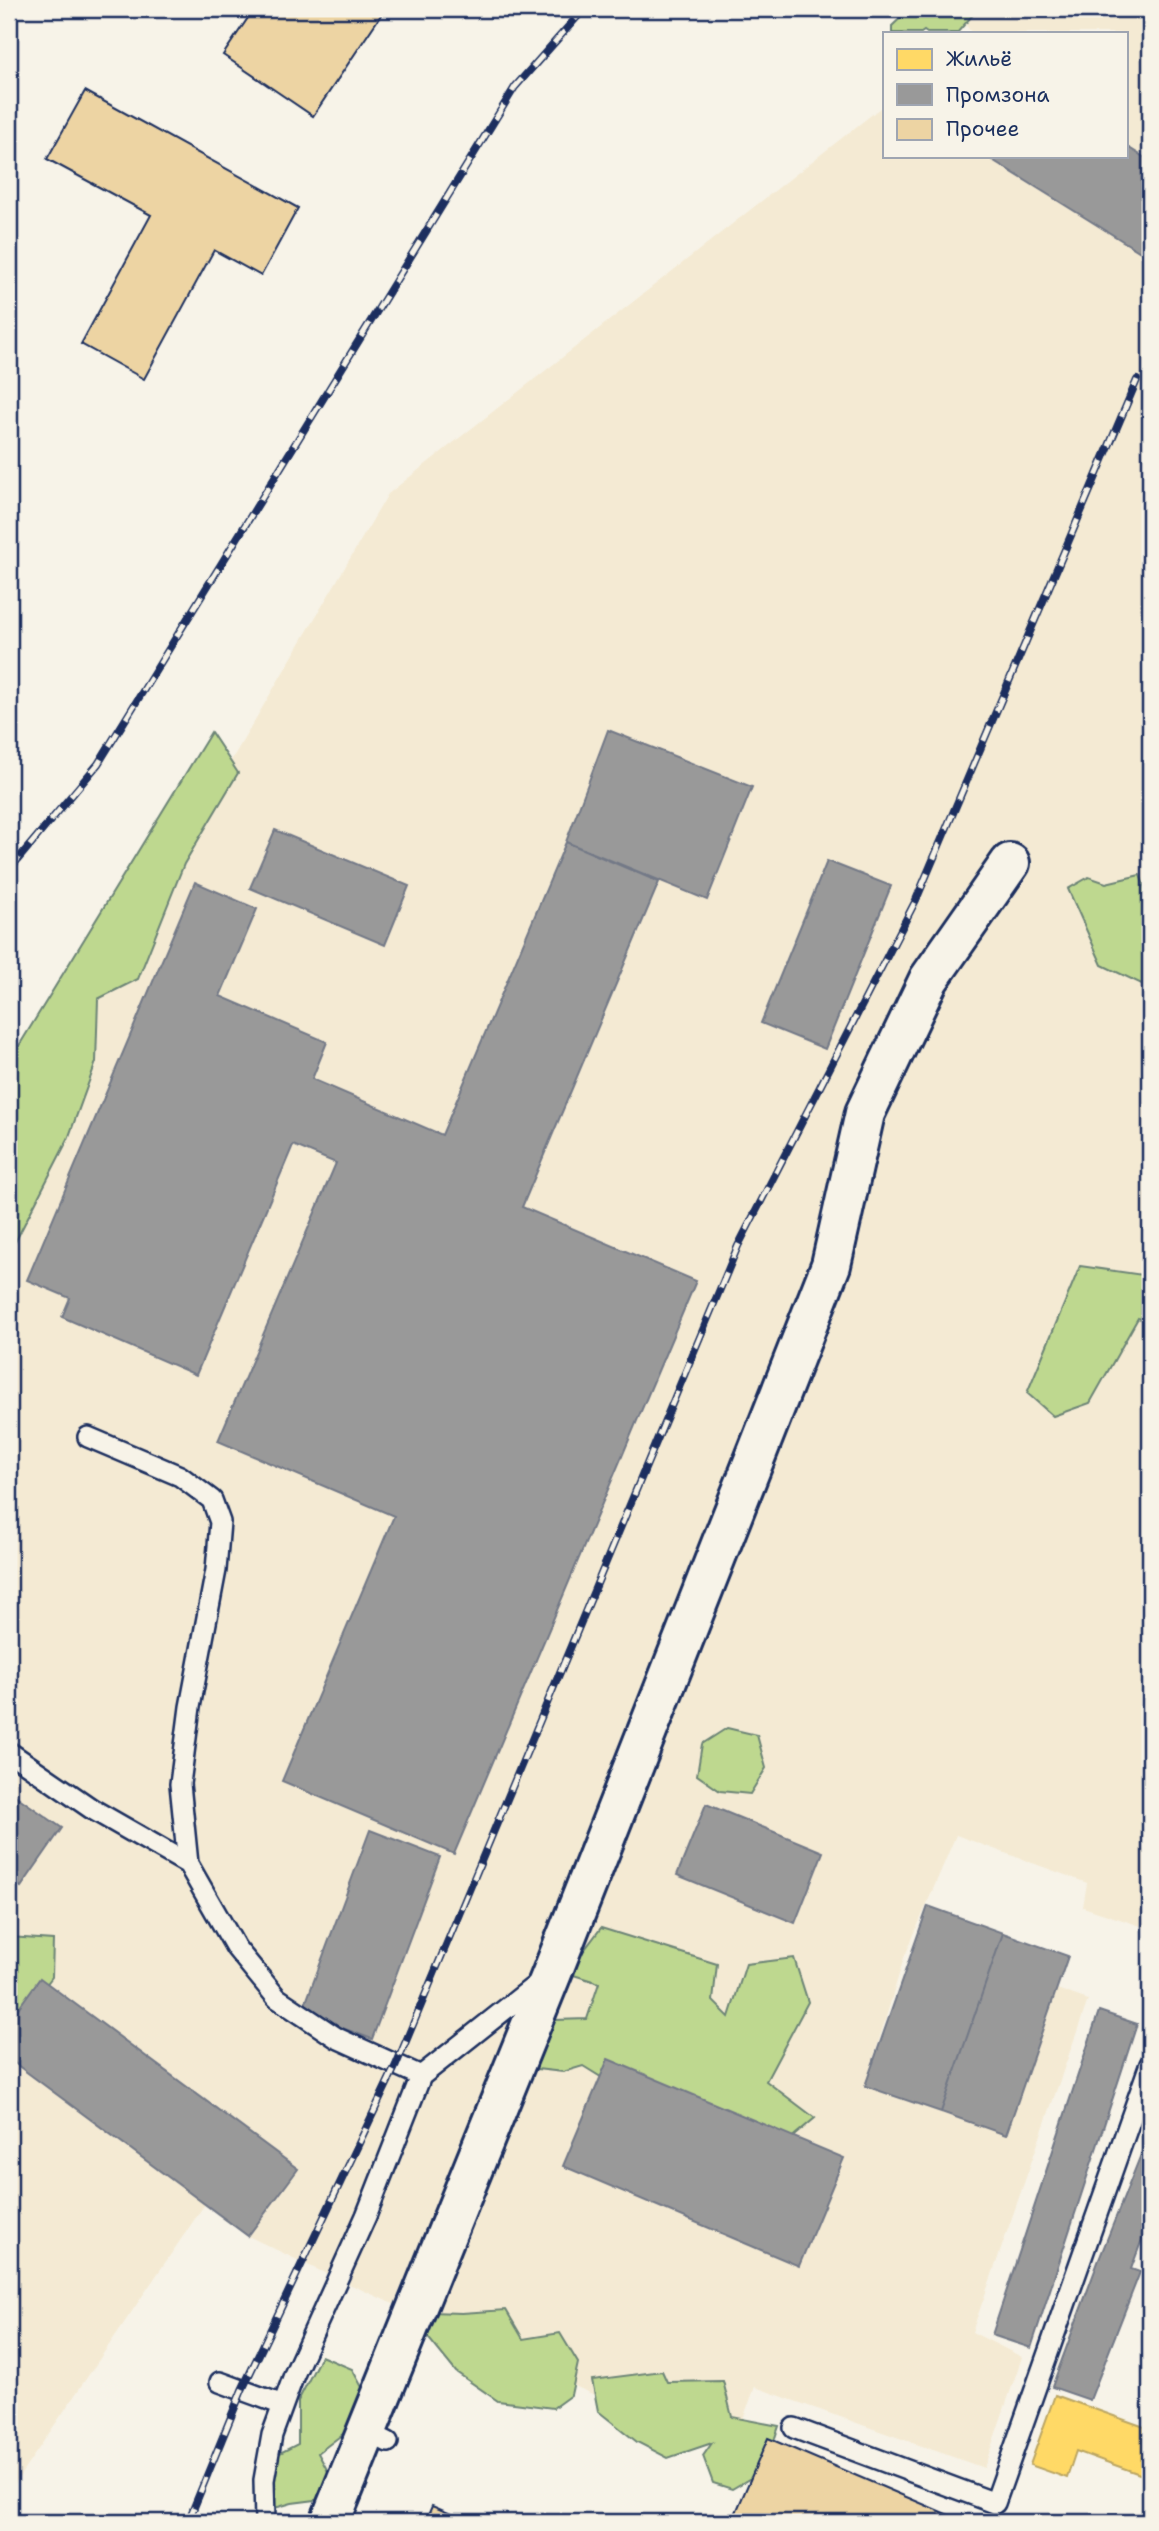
<svg xmlns="http://www.w3.org/2000/svg" width="1159" height="2531" viewBox="0 0 1159 2531" font-family="'Shantell Sans',sans-serif">
<rect width="100%" height="100%" fill="#f7f3e8"/>
<filter id="ink" filterUnits="userSpaceOnUse"><feTurbulence type="fractalNoise" baseFrequency=".0143" numOctaves="2"/><feDisplacementMap in="SourceGraphic" scale="14" xChannelSelector="R" yChannelSelector="G"/><feConvolveMatrix kernelMatrix="1 2 1 2 8 2 1 2 1" color-interpolation-filters="sRGB"/></filter>
<g filter="url(#ink)">
<!-- built -->
<path fill="#f4ead3" d="M953 9H1150V1929L1083 1907 1087 1883 956 1835 904 1958 865 2086 1005 2135 1057 1989 1088 2000 972 2332 1022 2357 984 2468 755 2387 729 2456 316 2269 248 2236 205 2204 9 2492V1138L388 494 884 105V156H1126V33H972Z"/>
<!-- green -->
<path fill="#bed88f" stroke="#6c8476" stroke-width="2" d="M910 9H978L957 33H927L924 31 921 33H892V26Z
M211 732 238 773 184 864 138 979 98 999 96 1062 68 1139 9 1254V1062Z
M1140 875 1150 901V988L1102 965 1068 889 1089 877 1106 883Z
M1080 1266 1150 1276V1322L1138 1318 1090 1403 1053 1416 1027 1393Z
M727 1728 757 1735 766 1768 750 1794 720 1791 697 1775 702 1744Z
M601 1928 717 1964 713 2001 729 2017 746 1964 794 1958 808 2002 766 2081 815 2118 783 2145 622 2090 583 2066 563 2072 528 2068 526 2039 555 2020 587 2019 599 1983 567 1973Z
M9 1937 53 1940 52 1977 22 2016 13 2042 9 2044Z
M506 2310 523 2339 560 2333 578 2363 571 2395 553 2408 498 2401 456 2372 426 2335 430 2312 462 2313Z
M321 2356 352 2369 368 2398 360 2421 318 2453 331 2477 323 2499 292 2503 264 2511 276 2455 298 2444V2401Z
M662 2371 667 2382 723 2381 732 2417 779 2426 764 2470 732 2489 713 2483 703 2456 712 2443 668 2458 637 2442 598 2411 592 2380Z"/>
<!-- homes -->
<path fill="#ffd966" stroke="#bba664" stroke-width="2" d="M1055 2395 1150 2429 1148 2477 1076 2451 1067 2478 1030 2465Z"/>
<!-- industry -->
<path fill="#999" stroke="#737987" stroke-width="2" d="M1126 146 1150 161V258L986 156H1126Z
M608 730 752 787 707 900 566 842Z
M275 830 409 886 385 945 250 888Z
M566 842 659 882 522 1207 696 1281 454 1854 282 1781 394 1516 218 1441 336 1163 293 1145 196 1375 62 1317 70 1298 27 1280 195 882 257 909 220 996 327 1042 312 1079 442 1135Z
M827 861 891 886 825 1049 761 1023Z
M9 1791 62 1828 21 1887 9 1879Z
M706 1804 823 1852 795 1923 677 1875Z
M370 1830 440 1857 372 2039 302 2013Z
M928 1906 1003 1933 941 2112 865 2086Z
M1003 1933 1068 1956 1006 2135 941 2112Z
M40 1978 298 2169 248 2236 9 2059V2021Z
M1099 2011 1137 2024 1031 2348 992 2335Z
M608 2059 844 2158 799 2266 563 2166Z
M1150 2132V2218L1131 2269 1140 2272 1090 2400 1052 2387 1098 2262Z"/>
<!-- building -->
<path fill="#edd4a3" stroke="#1b2f5e" stroke-width="2" d="M254 9H385L313 116 223 55Z
M85 91 298 208 261 276 214 250 144 379 81 344 151 215 47 159Z
M768 2438 965 2522H747L734 2517Z
M432 2506 470 2522H425Z"/>
<g fill="none" stroke-linecap="round" stroke-linejoin="round">
<defs>
<path id="lane" d="M88 1437 180 1476 212 1500 220 1522 216 1570 190 1707 180 1784 188 1864 236 1948 277 1998 337 2038 421 2076 366 2216 294 2375 272 2435 264 2480 265 2522
M9 1752 92 1809 188 1864
M421 2076 541 1981
M220 2382 283 2405
M794 2428 995 2503 1150 2064
M368 2432 388 2442"/>
<path id="street" d="M330 2522 552 1973 831 1265 865 1113 929 979 1010 863"/>
</defs>
<!-- lane casing -->
<use href="#lane" stroke="#1b2f5e" stroke-width="24"/>
<!-- street casing -->
<use href="#street" stroke="#1b2f5e" stroke-width="44"/>
<!-- lane -->
<use href="#lane" stroke="#f7f3e8" stroke-width="19"/>
<!-- street -->
<use href="#street" stroke="#f7f3e8" stroke-width="38"/>
<defs>
<path id="rail" d="M9 870 98 764 515 87 584 9
M188 2522 242 2390 396 2065 738 1246 916 900 1137 380"/>
</defs>
<!-- rail casing -->
<use href="#rail" stroke="#1b2f5e" stroke-width="8"/>
<!-- rail -->
<use href="#rail" stroke="#f7f3e8" stroke-width="5" stroke-dasharray="16" stroke-linecap="butt"/>
</g>
</g>
<!-- margin -->
<rect width="1159" height="2531" fill="none" stroke="#f7f3e8" stroke-width="35"/>
<rect x="18" y="18" width="1124" height="2496" fill="none" stroke="#1b2f5e" stroke-width="2.5" filter="url(#ink)"/>
<!-- legend -->
<rect x="883" y="32" width="245" height="126" fill="#f7f3e8" stroke="#9fa5b1" stroke-width="2"/>
<rect x="897" y="49" width="35" height="21" fill="#ffd966" stroke="#9fa5b1" stroke-width="2"/>
<text x="946" y="66" font-size="21" fill="#1b2f5e">Жильё</text>
<rect x="897" y="84" width="35" height="21" fill="#999999" stroke="#9fa5b1" stroke-width="2"/>
<text x="946" y="102" font-size="21" fill="#1b2f5e">Промзона</text>
<rect x="897" y="119" width="35" height="21" fill="#edd4a3" stroke="#9fa5b1" stroke-width="2"/>
<text x="946" y="136" font-size="21" fill="#1b2f5e">Прочее</text>
</svg>
